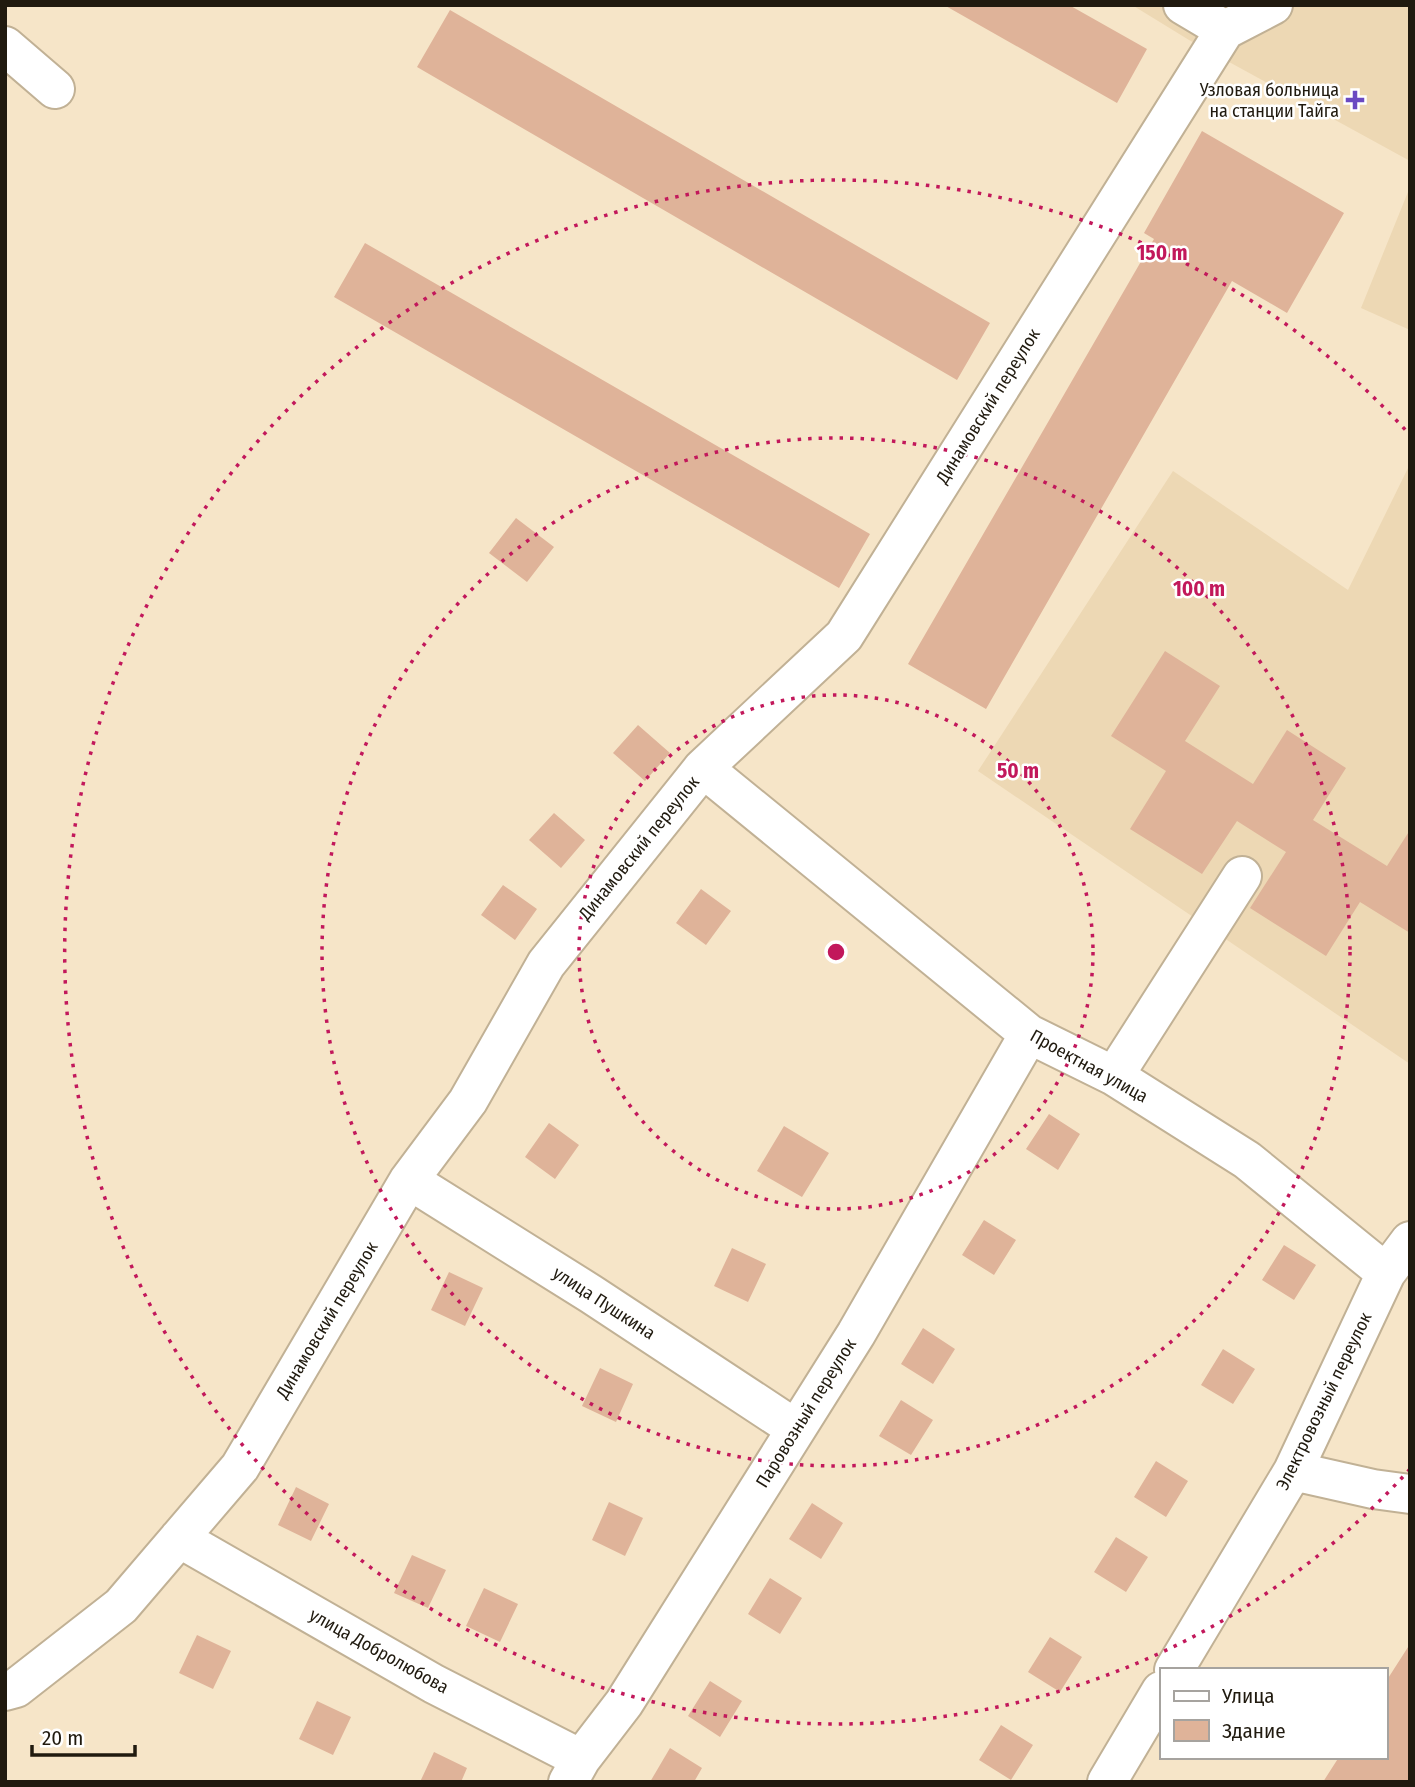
<svg xmlns="http://www.w3.org/2000/svg" width="1415" height="1787" viewBox="0 0 1415 1787" font-family="'Fira Sans Condensed',sans-serif">
<rect width="100%" height="100%" fill="#f6e5c8"/>
<!-- built -->
<path fill="#edd8b4" d="M1132 5H1410V161L1189 40Z
M1410 187V330L1361 308Z
M1410 464V1064L978 771 1173 471 1348 590Z"/>
<!-- building -->
<path fill="#dfb399" d="M944 5H1069L1147 49 1117 103Z
M450 10 990 323 957 380 417 67Z
M1202 131 1344 213 1287 313 1232 281 986 709 908 664 1154 239 1144 233Z
M365 243 870 534 839 588 334 297Z
M516 518 554 547 527 582 489 553Z
M1165 651 1220 686 1185 741 1253 784 1287 730 1346 768 1313 820 1387 866 1410 830V933L1360 902 1326 956 1250 908 1286 852 1237 821 1202 874 1130 829 1166 771 1111 736Z
M638 725 670 753 645 781 613 753Z
M554 813 585 840 561 868 529 840Z
M503 885 537 909 515 940 481 915Z
M701 889 731 911 706 945 676 923Z
M1049 1114 1080 1134 1058 1170 1026 1149Z
M549 1123 579 1145 555 1179 525 1157Z
M784 1126 829 1153 802 1197 757 1171Z
M984 1220 1016 1240 994 1275 962 1255Z
M1284 1245 1316 1265 1294 1300 1262 1280Z
M732 1248 766 1264 748 1302 714 1286Z
M449 1272 483 1288 465 1326 431 1310Z
M923 1328 955 1349 933 1384 901 1364Z
M1223 1349 1255 1369 1233 1404 1201 1385Z
M600 1368 633 1384 616 1422 582 1406Z
M901 1400 933 1420 911 1455 879 1436Z
M1156 1461 1188 1481 1166 1517 1134 1497Z
M296 1487 329 1504 311 1541 278 1525Z
M609 1502 643 1518 625 1556 592 1540Z
M812 1503 843 1523 821 1559 789 1539Z
M1116 1537 1148 1557 1126 1592 1094 1572Z
M412 1555 446 1570 428 1608 394 1593Z
M770 1578 802 1598 780 1634 748 1614Z
M484 1588 518 1604 500 1642 466 1626Z
M197 1635 231 1651 213 1689 179 1673Z
M1050 1637 1082 1657 1060 1692 1028 1672Z
M1410 1644V1782H1323L1339 1757H1385V1683Z
M710 1681 742 1701 720 1737 688 1716Z
M317 1701 351 1717 333 1755 299 1739Z
M1001 1725 1033 1745 1011 1780 979 1760Z
M670 1748 702 1768 694 1782H650Z
M434 1752 467 1768 461 1782H420Z"/>
<g fill="none" stroke-linecap="round" stroke-linejoin="round">
<defs>
<path id="minor" d="M1183 5 1225 30
M5 46 55 89
M703 768 1029 1034 1114 1076 1247 1160 1386 1273
M1114 1076 1242 876
M409 1180 591 1294 796 1429
M1293 1471 1373 1489 1410 1494
M179 1538 434 1684 581 1759
M1174 1670 1293 1471 1386 1273 1410 1241
M5 1691 16 1688 121 1606 240 1467 409 1180 468 1101 546 964 703 768 844 636 1225 30 1273 5
M568 1782 581 1759 624 1703 856 1334 1029 1034
M1107 1782 1161 1691"/>
</defs>
<!-- minor casing -->
<use href="#minor" stroke="#c1b195" stroke-width="42"/>
<!-- minor -->
<use href="#minor" stroke="#fff" stroke-width="38"/>
</g>
<!-- distance rings -->
<g fill="none" stroke="#c2185b" stroke-width="3.5" stroke-dasharray="3.5 7">
<circle cx="836" cy="952" r="257"/>
<circle cx="836" cy="952" r="514"/>
<path d="M1410 1469A772 772 0 1 1 1410 435"/>
</g>
<!-- markers -->
<path fill="#6a49c2" stroke="#fff" stroke-width="2.5" d="M1351.5 89.5h7v7h7v7h-7v7h-7v-7h-7v-7h7z"/>
<g text-anchor="middle" dominant-baseline="central" stroke-width="5" stroke-linejoin="round" paint-order="stroke">
<!-- poi labels -->
<g font-size="18" fill="#201a0f" stroke="#fff" text-anchor="end">
<text x="1339" y="90">Узловая больница<tspan x="1339" dy="21">на станции Тайга</tspan></text>
</g>
<!-- street labels -->
<g font-size="18" fill="#201a0f" stroke="#fff">
<text transform="translate(988 406) rotate(-58)">Динамовский переулок</text>
<text transform="translate(639 848) rotate(-51)">Динамовский переулок</text>
<text transform="translate(1089 1066) rotate(29)">Проектная улица</text>
<text transform="translate(604 1303) rotate(33)">улица Пушкина</text>
<text transform="translate(327 1320) rotate(-59)">Динамовский переулок</text>
<text transform="translate(1324 1401) rotate(-64)">Электровозный переулок</text>
<text transform="translate(806 1413) rotate(-58)">Паровозный переулок</text>
<text transform="translate(379 1651) rotate(29)">улица Добролюбова</text>
</g>
</g>
<circle cx="836" cy="952" r="10" fill="#c2185b" stroke="#fff" stroke-width="3.5"/>
<g font-size="21" text-anchor="middle" font-weight="bold" fill="#c2185b" stroke="#fff" stroke-width="5" stroke-linejoin="round" paint-order="stroke">
<text x="1162" y="260">150 m</text>
<text x="1199" y="596">100 m</text>
<text x="1018" y="778">50 m</text>
</g>
<!-- border -->
<rect width="1415" height="1787" fill="none" stroke="#201a0f" stroke-width="14"/>
<!-- legend -->
<rect x="1160" y="1668" width="228" height="91" fill="#ffffff" stroke="#a6a39f" stroke-width="2"/>
<rect x="1174" y="1691" width="35" height="10" fill="#ffffff" stroke="#a6a39f" stroke-width="2"/>
<text x="1222" y="1703" font-size="21" fill="#201a0f">Улица</text>
<rect x="1174" y="1720" width="35" height="21" fill="#dfb399" stroke="#a6a39f" stroke-width="2"/>
<text x="1222" y="1738" font-size="21" fill="#201a0f">Здание</text>
<!-- scale -->
<path d="M32 1745v10h103v-10" fill="none" stroke="#201a0f" stroke-width="3.5"/>
<text x="42" y="1745" font-size="21" fill="#201a0f" stroke="#ffffff" stroke-width="5" paint-order="stroke">20 m</text>
</svg>
